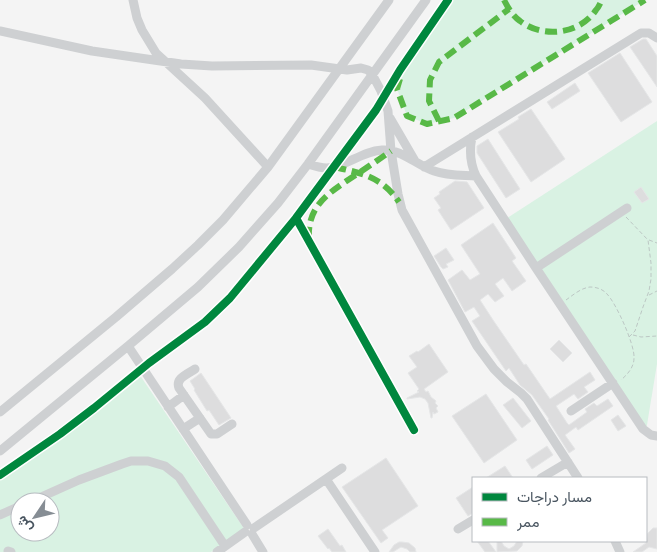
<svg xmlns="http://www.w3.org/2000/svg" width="657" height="552" viewBox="0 0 657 552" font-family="Signika,Vazirmatn,sans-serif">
<rect width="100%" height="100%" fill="#f4f4f4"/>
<!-- green -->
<path fill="#d9f2e3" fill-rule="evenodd" d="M450 0H645L454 118 427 124 407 116 397 89 403 66Z
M657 121V364L646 431 504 220Z
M135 368 245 530 211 552H0V469L72 419ZM20 502H50V532H20Z"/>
<!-- building -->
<path fill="#ddddde" stroke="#e5e6e7" d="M643 39H646L657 56V87L630 47Z
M620 53 652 102 621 122 588 73Z
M575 83 580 91 552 109 547 102Z
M531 109 565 159 531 182 498 132 519 119 518 117Z
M488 139 520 189 506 198 477 153V146Z
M455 181 467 182 484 208 451 230 438 210 441 208 434 198 440 194 439 192Z
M641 187 649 199 642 203 634 192Z
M493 223 516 258 512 261 526 281 512 291 503 278 495 284 504 296 495 302 488 294 480 300 493 320 524 365 526 364 550 399 590 372 595 380 584 387 588 392 578 399 574 394 556 406 567 423 569 425 587 412 585 409 594 403 597 406 608 399 613 406 578 430 576 427 565 435 575 449 569 453 548 420 549 419 532 395 520 385 509 368 506 371 472 321 480 316 474 307 465 312 448 280 462 270 470 280 480 274 461 245Z
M446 248 454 260 446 264 448 267 443 269 441 267 434 256Z
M559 340 572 353 563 362 550 349Z
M429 344 448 372 424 389 426 392 428 391 431 397 436 401 435 403 438 406 436 408 438 412 434 414 433 412 432 418H431L428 403 425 399 420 397 407 399V398L419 392 417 391 419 389 408 373 417 367 409 356 417 351 418 352Z
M201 373 231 418 219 425 209 410 207 411 194 390 195 389 190 381Z
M486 394 517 440 484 463 452 416Z
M513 398 531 421 522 428 503 405Z
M618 415 626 426 618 431 611 420Z
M547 446 553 455 532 469 526 460Z
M386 458 418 506 382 530 388 538 381 543 342 487Z
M505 466 513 478H486Z
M473 487V513L468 516 456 498Z
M653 528H657V549L649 547 642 552H633L646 543 648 533Z
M328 529 340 546 342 545 346 552H332L329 548 328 549 318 536Z
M477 541H488L496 552H485Z
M497 541H501L504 546 509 549 514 546 517 541H523L522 546 517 551 497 552Z
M399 542H402L409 543 415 548 416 552H410L407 549 401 547 393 552H389L394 545Z"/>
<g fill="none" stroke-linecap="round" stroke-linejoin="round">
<!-- path -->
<path stroke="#bcc7c4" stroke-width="1" stroke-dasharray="4 2.5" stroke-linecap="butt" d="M626 217 648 240 651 263V279L649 291 643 307 635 331 629 337
M649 240 657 243
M649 295 657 291
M566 300C573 295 581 288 590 287 596 287 603 289 607 294 616 303 635 345 634 358 634 367 628 374 621 380
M633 335 641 337 657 336"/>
<!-- minor -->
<path stroke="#ced0d2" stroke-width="9" d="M133 0 137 18 142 30 156 53 205 98 268 167
M0 31 92 51 181 64 212 66 311 65 347 70 361 68 368 70 372 74 381 91 388 111 391 151 398 194 402 210 477 346 494 369 507 382 521 393 527 399 578 478
M390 118 415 161
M472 137C469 151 470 163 476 176L536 268 643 429 651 435 657 436
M308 164C314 166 321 168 327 168 346 167 362 151 382 150 402 149 416 165 434 171 448 176 462 175 476 176
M424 167 641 33H649L657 38
M536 268 627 208
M128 346 247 525
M195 369C188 374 175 378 179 388L211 434H217L232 424
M168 407 184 395
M571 411 613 383
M0 412 116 317 172 269 198 245 223 220 268 167 389 0
M183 429 200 418
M0 451 128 346 198 287 239 247 278 203 308 164 426 0
M541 478 568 462
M326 479 375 552
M30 502 79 480 122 464 131 461H148L165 466 179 477 225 546
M0 515 20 506
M254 528 342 468
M458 529 473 520
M252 534 263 552
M615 541 620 552
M8 551 11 552
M217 552 245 532"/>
<!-- quiet -->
<path stroke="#58b947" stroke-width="6" stroke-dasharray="12 6" stroke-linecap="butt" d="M504 0C508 8 513 16 520 21 543 39 580 34 596 10 599 7 600 3 602 0
M400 79 397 89 407 116 427 124 454 118 645 0
M439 121 429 101 430 80 439 62 509 9
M334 167C362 173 382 177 399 202
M309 239C307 207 327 194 351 178 365 169 378 160 391 151"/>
<defs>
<path id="cycleway" d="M296 218 414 430
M0 475 60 434 94 408 149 363 205 322 230 298 296 218 376 110 400 70 448 0"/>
</defs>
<!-- cycleway casing -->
<use href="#cycleway" stroke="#fff" stroke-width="11"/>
<!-- cycleway -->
<use href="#cycleway" stroke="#00873e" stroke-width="8"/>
</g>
<!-- legend -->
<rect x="472" y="477" width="175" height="65" fill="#ffffff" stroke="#b7bbc0"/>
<rect x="482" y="493" width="25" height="8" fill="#00873e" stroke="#b7bbc0"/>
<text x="517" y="502" font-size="15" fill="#4a5661">مسار دراجات</text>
<rect x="482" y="518" width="25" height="8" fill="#58b947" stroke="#b7bbc0"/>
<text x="517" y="527" font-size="15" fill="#4a5661">ممر</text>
<!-- north arrow -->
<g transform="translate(35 517) rotate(235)"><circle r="24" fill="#ffffff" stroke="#b7bbc0"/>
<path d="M0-4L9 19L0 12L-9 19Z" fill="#868d94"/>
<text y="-8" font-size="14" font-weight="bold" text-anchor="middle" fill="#4a5661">ش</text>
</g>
</svg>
